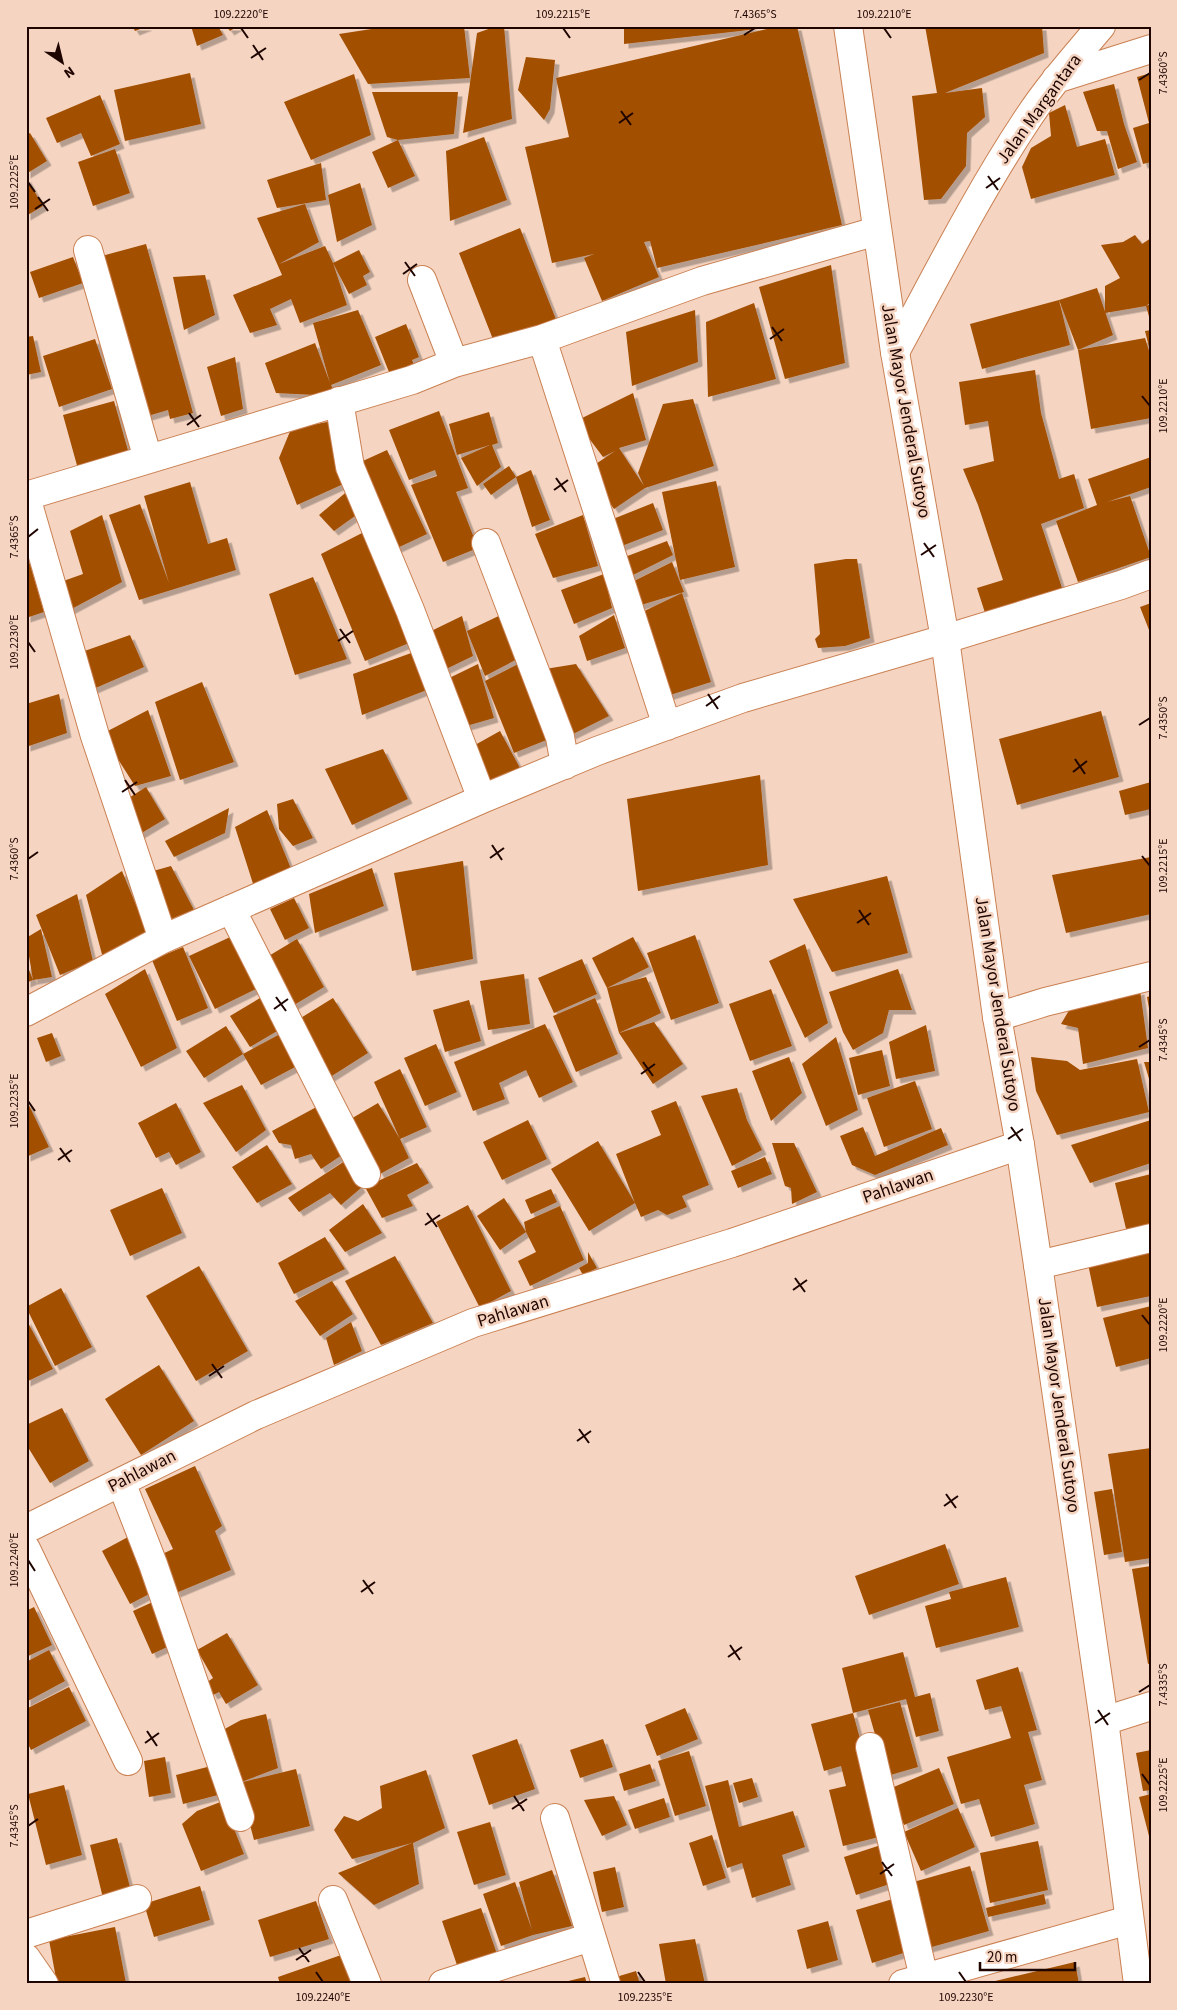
<svg xmlns="http://www.w3.org/2000/svg" width="1177" height="2010" viewBox="0 0 1177 2010" font-family="'Source Sans 3',sans-serif">
<defs>
<filter id="shadow"><feDropShadow dx="4.5" dy="4.5" stdDeviation="0" flood-color="#0004"/></filter>
</defs>
<rect width="100%" height="100%" fill="#f5d5c2"/>
<!-- building -->
<path fill="#a24f05" filter="url(#shadow)" d="M132 26H148L135 31Z
M191 26H218L223 35 197 46Z
M226 26H238L230 31Z
M391 26H464L470 78 368 84 339 34Z
M497 26H504L512 119 463 133 477 33Z
M624 26H757L758 29 624 44Z
M780 26H797L842 225 657 268 650 241 644 242 659 277 602 301 584 258 594 254 552 263 525 147 569 137 556 78Z
M925 26H1042L1044 53 945 93 982 88 985 117 967 133 966 166 941 199 924 200 912 96 937 93Z
M526 57 555 60 550 109 544 120 518 90Z
M190 73 201 124 125 141 114 90Z
M1151 73V162L1143 164 1133 128 1149 123 1137 77Z
M354 74 371 135 311 160 284 102Z
M1114 84 1124 124 1137 162 1118 169 1107 131H1097L1083 92Z
M372 92H458L454 134 398 140 415 176 388 188 372 152 398 140 387 137Z
M100 95 120 144 91 156 81 133 57 143 46 118Z
M1065 105 1077 147 1105 139 1115 175 1031 199 1022 167 1031 148 1051 136 1049 113Z
M30 133 47 161 26 174V135Z
M484 137 507 200 450 221 446 151Z
M115 149 130 193 93 206 78 162Z
M321 163 326 200 277 208 267 180Z
M26 177 43 206 26 216Z
M360 183 372 225 337 242 328 195Z
M305 204 319 242 279 264 325 246 333 263 347 305 300 323 291 299 270 309 277 325 250 333 233 295 282 275 257 218Z
M520 228 557 322 496 347 459 253Z
M1135 235 1142 244 1151 238V302L1146 306 1105 313V286L1120 278 1101 245 1123 242Z
M146 244 193 413 170 419 168 410 141 418 98 257Z
M359 250 370 272 363 276 367 285 349 294 333 263Z
M73 257 83 283 39 298 30 272Z
M831 265 845 363 785 379 759 287Z
M205 275 215 315 184 330 173 277Z
M1097 288 1113 335 1078 350 1059 300Z
M1059 300 1070 345 982 369 970 324Z
M754 303 776 379 708 397 706 322Z
M1151 304V320H1150L1146 306Z
M358 310 381 365 331 385 336 396 276 393 265 363 315 343 330 383 313 323Z
M695 310 698 362 632 386 626 332Z
M406 324 419 357 412 360 415 367 391 377 375 337Z
M1151 330V351H1150L1145 331Z
M33 336 41 372 26 375V337Z
M1145 338 1151 357V418L1091 429 1078 350Z
M95 339 112 389 59 407 43 356Z
M235 357 243 409 221 416 207 367Z
M1035 370 1041 413 1059 479 1074 474 1084 508 1041 524 1064 594 987 619 977 588 1003 580 978 505 963 469 994 461 988 421 965 425 959 382Z
M633 393 646 440 619 448 644 486 638 473 663 404 693 399 714 466 645 488 614 509 587 470 615 451 603 457 576 421Z
M114 401 129 454 78 469 63 415Z
M439 411 468 488 456 492 478 548 443 562 411 485 437 476 435 470 409 480 389 430Z
M489 412 498 443 492 445 501 467 477 486 461 458 490 445 457 455 449 424Z
M337 420 350 481 297 505 279 458 291 429Z
M387 450 427 534 393 550 354 465Z
M1151 457V487L1107 502 1130 496 1151 557 1078 582 1056 521 1097 505 1088 479Z
M509 466 516 477 531 470 550 520 532 527 516 477 491 495 483 484Z
M716 481 735 567 680 580 662 492Z
M190 482 208 544 227 538 236 570 139 600 109 515 140 504 169 583 144 496Z
M350 489 362 511 334 531 319 515Z
M653 503 663 530 614 549 603 523Z
M102 515 122 582 64 613 55 584 83 574 70 531Z
M583 515 598 566 553 578 535 534Z
M364 532 419 639 365 661 321 554Z
M667 541 673 555 625 579 617 560Z
M26 551 44 612 26 618Z
M846 559H857L870 638 845 646 818 648 815 639 820 634 814 564Z
M672 562 684 592 631 608 622 587Z
M604 574 612 608 574 624 561 590Z
M313 577 347 659 295 675 269 594Z
M682 593 711 682 667 696 636 615Z
M1151 603V635L1140 607Z
M505 613 525 655 485 676 467 631Z
M614 615 625 648 587 661 579 636Z
M462 616 473 656 442 671 425 634Z
M130 635 144 667 91 690 76 654Z
M414 652 432 688 362 715 353 674Z
M528 659 559 735 514 753 485 681Z
M478 664 494 718 456 729 439 683Z
M576 664 609 716 571 735 545 669Z
M202 682 234 762 180 780 155 702Z
M59 694 67 733 26 747V704Z
M148 710 171 776 135 786 102 734Z
M1101 711 1119 777 1017 805 999 739Z
M500 731 520 768 487 787 466 750Z
M383 749 408 799 352 825 325 769Z
M760 775 768 865 638 891 627 799Z
M1151 782V809L1125 815 1119 791Z
M146 787 165 819 135 837 121 803Z
M293 799 313 838 293 846 279 829 277 804Z
M229 808 225 833 174 857 165 841Z
M267 810 294 876 255 890 235 827Z
M1151 857V914L1066 933 1052 875Z
M463 861 473 959 412 971 394 873Z
M171 866 194 910 168 920 146 873Z
M372 868 384 906 315 933 309 894Z
M122 871 148 934 103 958 86 895Z
M887 876 908 953 832 972 793 899Z
M77 894 93 961 60 975 36 915Z
M294 898 309 928 285 940 270 909Z
M41 929 52 977 33 980 26 938Z
M239 933 264 985 215 1009 189 956Z
M695 935 719 1003 671 1020 647 953Z
M633 937 649 967 607 988 592 958Z
M297 939 324 987 289 1008 262 960Z
M805 944 828 1023 805 1038 769 961Z
M183 947 208 1008 177 1021 152 960Z
M582 959 597 994 554 1013 538 978Z
M26 962 33 980 26 983Z
M145 969 177 1048 141 1067 105 994Z
M898 969 912 1010H889L883 1033 853 1050 843 1032 829 992Z
M524 974 530 1024 488 1030 480 981Z
M646 977 661 1013 619 1033 654 1022 683 1064 653 1084 619 1033 607 988Z
M771 989 792 1046 750 1061 729 1004Z
M1140 990 1148 1048 1083 1064 1078 1028 1061 1024 1071 1007Z
M265 995 284 1027 250 1047 230 1016Z
M1151 996V1014H1150L1147 997Z
M333 998 368 1053 327 1079 291 1024Z
M595 998 618 1054 576 1072 553 1016Z
M469 1000 481 1041 445 1052 433 1010Z
M545 1024 573 1082 539 1098 526 1070 499 1083 505 1099 473 1111 454 1062Z
M926 1025 935 1071 896 1079 889 1042Z
M226 1026 243 1054 282 1033 299 1065 261 1085 243 1054 204 1078 186 1051Z
M52 1033 61 1056 46 1062 37 1038Z
M836 1037 858 1110 826 1126 802 1064Z
M436 1044 457 1092 425 1106 404 1058Z
M882 1050 890 1086 858 1095 849 1058Z
M789 1057 802 1093 771 1121 752 1071Z
M1031 1057 1067 1061 1080 1070 1137 1059 1149 1112 1057 1135 1036 1091Z
M1144 1062H1151V1082H1150Z
M400 1069 427 1127 400 1139 409 1158 380 1174 349 1120 378 1103 400 1139 374 1082Z
M915 1081 932 1129 884 1147 867 1098Z
M242 1085 266 1130 236 1152 203 1103Z
M737 1088 747 1120 762 1150 732 1166 701 1096Z
M26 1099 49 1147 26 1157Z
M676 1101 709 1185 682 1196 687 1207 667 1215 658 1210 641 1217 635 1203 589 1231 551 1169 598 1141 635 1203 616 1154 661 1135 651 1111Z
M176 1103 201 1152 176 1165 169 1152 156 1158 138 1123Z
M322 1104 345 1153 321 1169 311 1154 295 1159 291 1145 279 1143 272 1131Z
M528 1120 547 1159 502 1180 483 1142Z
M1151 1120V1163L1090 1183 1071 1145Z
M863 1127 875 1156 941 1128 948 1145 875 1175 852 1165 840 1136Z
M772 1143H794L817 1192 792 1204 791 1188 785 1186Z
M267 1145 292 1184 257 1203 232 1167Z
M765 1157 772 1174 738 1188 731 1171Z
M345 1161 361 1188 341 1205 330 1193 299 1212 288 1198Z
M417 1163 429 1183 407 1195 413 1206 382 1218 365 1187Z
M1151 1174V1231L1128 1237 1115 1183Z
M162 1188 182 1233 130 1256 110 1210Z
M551 1189 557 1202 531 1214 525 1200Z
M504 1198 526 1232 524 1222 560 1206 584 1260 530 1286 518 1261 536 1252 526 1232 500 1250 477 1216Z
M363 1204 382 1233 345 1252 329 1230Z
M468 1205 511 1291 480 1308 436 1222Z
M325 1237 345 1269 294 1294 278 1263Z
M1151 1246V1296L1097 1307 1087 1259Z
M588 1252 597 1268 583 1275 579 1268 588 1263Z
M395 1256 433 1323 381 1345 345 1281Z
M199 1266 248 1351 196 1381 146 1296Z
M332 1281 353 1314 320 1336 295 1301Z
M61 1288 92 1347 55 1366 26 1307Z
M1151 1306V1358L1116 1367 1103 1318Z
M26 1319 53 1369 26 1382Z
M351 1322 362 1351 334 1365 326 1338Z
M159 1365 194 1421 141 1455 105 1399Z
M62 1408 89 1461 50 1483 26 1444V1425Z
M1151 1448V1558L1125 1562 1108 1454Z
M195 1466 222 1526 215 1531 231 1570 176 1593 160 1555 173 1549 145 1489Z
M1112 1489 1122 1552 1104 1555 1094 1492Z
M128 1537 157 1590 130 1604 102 1551Z
M945 1544 959 1584 869 1615 855 1576Z
M1151 1566V1663L1148 1664 1132 1569Z
M1006 1577 1019 1627 936 1648 925 1606 951 1599 949 1592Z
M157 1600 176 1643 152 1654 133 1611Z
M34 1607 52 1645 26 1657V1611Z
M227 1633 258 1685 226 1704 219 1692 213 1695 206 1683 213 1678 197 1650Z
M49 1650 65 1681 26 1702V1662Z
M903 1652 915 1697 930 1693 939 1731 916 1737 906 1699 853 1713 842 1668Z
M1018 1667 1037 1730 1028 1732 1042 1780 1024 1785 1035 1824 991 1837 979 1799 961 1804 947 1757 1011 1738 1001 1706 985 1710 976 1680Z
M69 1687 86 1721 31 1750 26 1740V1709Z
M900 1702 918 1767 887 1776 868 1710Z
M685 1708 698 1739 657 1756 645 1725Z
M853 1713 871 1779 879 1837 843 1846 829 1790 846 1786 841 1766 824 1771 811 1724Z
M266 1714 278 1768 239 1783 296 1769 310 1826 254 1840 239 1783 221 1731 241 1720Z
M517 1739 535 1789 489 1805 472 1755Z
M603 1739 613 1767 580 1778 570 1750Z
M1151 1750V1790L1143 1791 1136 1753Z
M689 1751 706 1806 675 1816 658 1761Z
M165 1757 171 1793 149 1797 144 1761Z
M219 1764 226 1793 183 1804 176 1775Z
M650 1764 656 1781 624 1791 619 1774Z
M939 1768 954 1804 904 1825 889 1789Z
M426 1770 445 1828 413 1843 419 1884 374 1905 338 1873 412 1843 352 1859 334 1830 344 1816 358 1821 382 1808 380 1786Z
M752 1778 758 1797 739 1803 733 1783Z
M728 1780 739 1827 793 1811 805 1847 782 1855 791 1885 752 1898 742 1863 727 1868 705 1786Z
M64 1785 82 1855 46 1865 28 1794Z
M1151 1794V1840H1150L1139 1797Z
M614 1796 627 1825 602 1836 584 1800Z
M664 1798 670 1817 635 1829 628 1810Z
M223 1801 244 1854 201 1871 182 1824 197 1811Z
M958 1808 975 1847 921 1871 904 1832Z
M490 1822 506 1875 474 1885 457 1832Z
M712 1835 726 1878 703 1886 689 1843Z
M117 1838 131 1891 103 1898 90 1845Z
M1038 1841 1048 1890 990 1903 980 1853Z
M881 1845 893 1883 856 1895 844 1857Z
M970 1866 989 1931 928 1948 910 1883Z
M615 1867 624 1907 602 1912 593 1872Z
M552 1870 572 1926 533 1935 501 1946 483 1894 515 1882 532 1930 519 1882Z
M200 1886 210 1920 154 1937 144 1904Z
M1044 1894 1046 1904 988 1917 986 1908Z
M896 1898 913 1950 872 1963 856 1910Z
M316 1901 329 1939 270 1957 258 1920Z
M481 1908 497 1954 458 1968 442 1921Z
M828 1921 838 1960 807 1969 797 1930Z
M115 1927 126 1983 57 1984 49 1940Z
M695 1939 705 1984H666L659 1944Z
M344 1954 354 1984H280L278 1977Z
M1075 1962 1079 1984H987V1983Z
M636 1971 640 1984H618L616 1977Z
M585 1977 587 1984H560V1983Z"/>
<g fill="none" stroke-linecap="round" stroke-linejoin="round">
<defs>
<path id="street" d="M1056 79 1151 49
M88 250 148 459
M422 280 454 363
M542 339 667 726
M895 352C937 275 977 195 1026 121 1048 87 1075 57 1101 26
M339 401 350 467 410 610 482 799
M26 496 412 380 454 363 542 339 702 281 877 231
M26 497 95 736 163 939
M486 543 560 737 565 765
M231 909C276 997 320 1087 366 1174
M26 1012 163 939 482 799 597 751 743 698 945 639 1121 585 1151 574
M997 1017 1045 1002 1151 976
M1038 1265 1151 1238
M121 1482 153 1564 240 1817
M26 1529 256 1415 473 1323 732 1243 1020 1145
M26 1549 128 1761
M1104 1721 1151 1706
M870 1747 924 1978
M555 1818 606 1984
M333 1900 367 1984
M26 1934 137 1899
M26 1958 44 1984
M443 1984 591 1937
M903 1984 1129 1920"/>
<path id="secondary" d="M848 26 895 352 945 639 997 1017 1020 1145 1038 1265 1105 1728 1138 1984"/>
</defs>
<!-- street casing -->
<use href="#street" stroke="#ca8153" stroke-width="30"/>
<!-- secondary casing -->
<use href="#secondary" stroke="#ca8153" stroke-width="30"/>
<!-- street -->
<use href="#street" stroke="#fff" stroke-width="28"/>
<!-- secondary -->
<use href="#secondary" stroke="#fff" stroke-width="28"/>
</g>
<!-- ticks -->
<path fill="none" stroke="#1f0500" stroke-width="2" d="M241 28 248 38M563 28 570 38M884 28 891 38M744 35 755 28M253 45 263 60M251 58 266 48M1139 80 1150 73M621 111 631 125M619 123 633 113M988 176 998 190M28 182 35 192M986 188 1000 178M38 197 48 211M35 209 50 199M405 262 415 276M403 274 417 264M772 327 782 341M770 339 784 329M1142 396 1150 406M189 413 199 427M187 425 201 415M556 478 566 492M554 490 568 480M28 537 38 529M924 543 934 557M921 555 936 545M340 629 350 643M338 641 353 631M28 642 35 652M708 694 718 709M706 706 720 696M1139 725 1150 718M1075 759 1085 774M1073 772 1087 761M125 780 135 795M122 792 137 782M492 845 502 860M1142 856 1150 866M490 858 504 848M28 859 38 852M859 910 869 925M857 923 871 913M276 997 286 1011M274 1009 288 999M1139 1047 1150 1040M643 1062 653 1076M641 1074 655 1064M28 1101 35 1111M1011 1127 1021 1141M1008 1139 1023 1129M60 1148 70 1162M58 1160 72 1150M427 1213 437 1227M425 1225 440 1215M795 1278 805 1292M793 1290 807 1280M1142 1315 1150 1325M212 1364 222 1378M209 1376 224 1366M579 1429 589 1443M577 1441 591 1431M946 1494 956 1508M944 1506 958 1496M28 1560 35 1571M363 1580 373 1594M361 1592 375 1582M730 1645 740 1660M728 1657 742 1647M1139 1692 1150 1685M1098 1710 1108 1725M1095 1723 1110 1713M147 1731 157 1746M145 1743 159 1733M1142 1774 1150 1785M514 1796 524 1811M512 1809 527 1799M28 1826 38 1819M882 1862 892 1876M880 1874 894 1864M299 1948 309 1962M296 1960 311 1950M316 1972 323 1982M638 1972 645 1982M959 1972 966 1982"/>
<g text-anchor="middle" dominant-baseline="central" stroke-width="5" stroke-linejoin="round" paint-order="stroke">
<!-- street labels -->
<g font-size="18" fill="#1f0500" stroke="#f5d5c2">
<text transform="translate(1039 109) rotate(-54)">Jalan Margantara</text>
<text transform="translate(906 411) rotate(80)">Jalan Mayor Jenderal Sutoyo</text>
<text transform="translate(998 1004) rotate(81)">Jalan Mayor Jenderal Sutoyo</text>
<text transform="translate(898 1186) rotate(-19)">Pahlawan</text>
<text transform="translate(513 1311) rotate(-17)">Pahlawan</text>
<text transform="translate(1059 1405) rotate(82)">Jalan Mayor Jenderal Sutoyo</text>
<text transform="translate(142 1471) rotate(-27)">Pahlawan</text>
</g>
</g>
<!-- border -->
<rect width="1177" height="2010" fill="none" stroke="#f5d5c2" stroke-width="55"/>
<!-- north arrow -->
<g transform="translate(62 62) rotate(145)" stroke="#f5d5c2" stroke-width="4" paint-order="stroke">
<path d="M0-4L9 19L0 12L-9 19Z" fill="#1f0500"/>
<text y="-8" font-size="14" font-weight="bold" text-anchor="middle" fill="#1f0500">N</text>
</g>
<!-- scale -->
<path d="M980 1962v8h95v-8" fill="none" stroke="#1f0500" stroke-width="2.5"/>
<text x="987" y="1962" font-size="15" fill="#1f0500" stroke="#f5d5c2" stroke-width="4" paint-order="stroke">20 m</text>
<rect x="28" y="28" width="1122" height="1954" fill="none" stroke="#1f0500" stroke-width="2"/>
<g font-size="12" text-anchor="middle" fill="#1f0500">
<text x="241" y="18">109.2220°E</text>
<text x="563" y="18">109.2215°E</text>
<text x="755" y="18">7.4365°S</text>
<text x="884" y="18">109.2210°E</text>
<text transform="translate(1163 73) rotate(-90)" y="4">7.4360°S</text>
<text transform="translate(14 182) rotate(-90)" y="4">109.2225°E</text>
<text transform="translate(1163 406) rotate(-90)" y="4">109.2210°E</text>
<text transform="translate(14 537) rotate(-90)" y="4">7.4365°S</text>
<text transform="translate(14 642) rotate(-90)" y="4">109.2230°E</text>
<text transform="translate(1163 718) rotate(-90)" y="4">7.4350°S</text>
<text transform="translate(14 859) rotate(-90)" y="4">7.4360°S</text>
<text transform="translate(1163 866) rotate(-90)" y="4">109.2215°E</text>
<text transform="translate(1163 1040) rotate(-90)" y="4">7.4345°S</text>
<text transform="translate(14 1101) rotate(-90)" y="4">109.2235°E</text>
<text transform="translate(1163 1325) rotate(-90)" y="4">109.2220°E</text>
<text transform="translate(14 1560) rotate(-90)" y="4">109.2240°E</text>
<text transform="translate(1163 1685) rotate(-90)" y="4">7.4335°S</text>
<text transform="translate(1163 1785) rotate(-90)" y="4">109.2225°E</text>
<text transform="translate(14 1826) rotate(-90)" y="4">7.4345°S</text>
<text x="323" y="2001">109.2240°E</text>
<text x="645" y="2001">109.2235°E</text>
<text x="966" y="2001">109.2230°E</text>
</g>
</svg>
